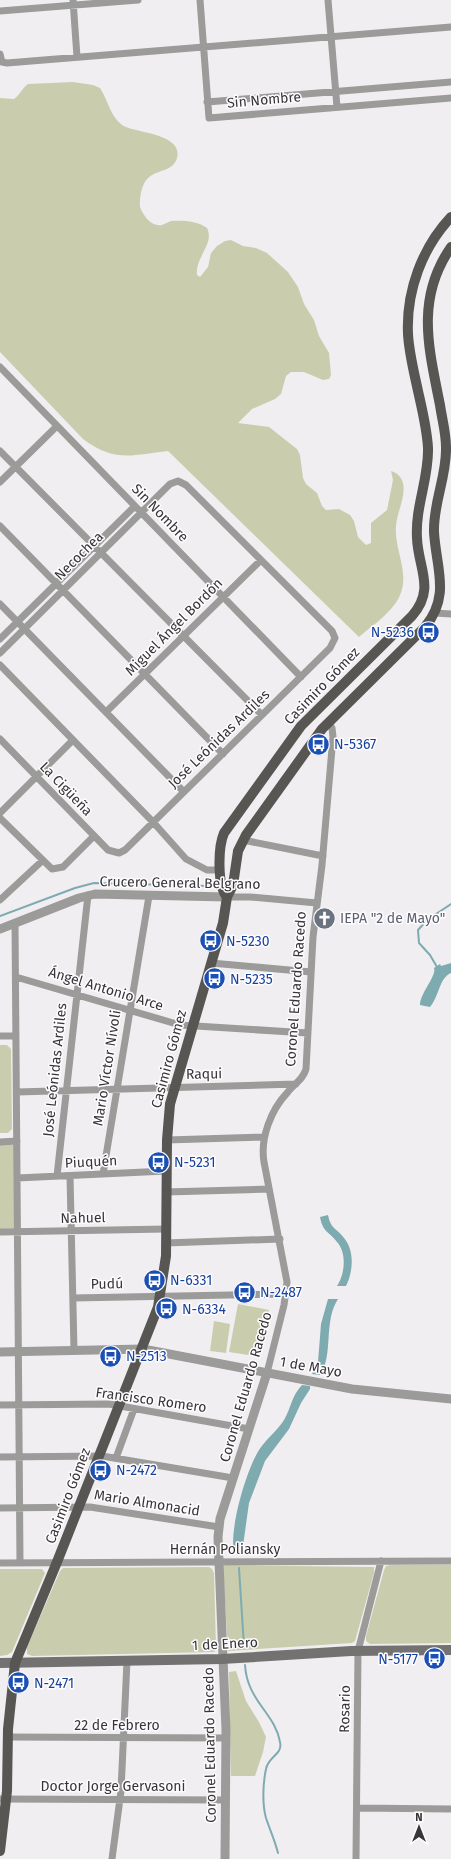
<svg xmlns="http://www.w3.org/2000/svg" width="451" height="1859" viewBox="0 0 451 1859" font-family="'Fira Sans',sans-serif">
<rect width="100%" height="100%" fill="#f1eef2"/>
<!-- green -->
<path fill="#c9cdae" d="M73 82 93 85 100 88C108 100 110 116 122 125 133 133 184 133 177 158 170 180 140 160 140 207 143 215 151 227 162 225 165 224 168 222 171 221 182 220 198 221 207 228 215 244 195 257 197 275L200 277 208 267 211 253 217 246 225 241 231 240 243 246 256 248 267 253 288 272 298 287 304 304 314 320 319 336 329 353 331 375 329 379 323 380 304 372H291L286 376 281 394 275 399 252 409 238 423 269 427 297 449 300 455 303 478 306 484 317 493 322 506 326 510 339 509 350 515 354 521 358 537 366 545 371 543V523L387 510 393 480 391 471C397 473 401 476 403 483 406 497 397 512 396 526 394 550 410 572 400 595 393 612 373 625 359 637L168 451C132 455 115 463 83 439L0 352V98L14 99C20 95 22 88 28 84Z
M0 1045H7L11 1049 12 1129 8 1133H0Z
M0 1144 14 1145V1228L0 1229Z
M238 1304 269 1310 260 1357 229 1352Z
M214 1321 230 1324 226 1353 210 1351Z
M225 1565 374 1567V1573L355 1641 352 1643 228 1651 223 1567Z
M390 1565H451V1643L370 1644 366 1641V1636L384 1570 386 1566Z
M209 1567 212 1569 214 1573 216 1647 215 1652 32 1656 27 1654V1647L60 1571 63 1568Z
M0 1569H42L45 1573 12 1652 7 1655 0 1656Z
M236 1671 246 1701 259 1722 266 1737 263 1752 255 1776H231L229 1672Z"/>
<!-- water -->
<path fill="#7eabb0" d="M451 963V973C439 978 439 997 430 1007L420 1005C420 993 437 976 434 968L440 964 441 966Z
M328 1215C331 1230 337 1228 344 1238 355 1251 353 1272 346 1286H337C345 1274 347 1253 337 1242 329 1231 323 1233 320 1217Z
M328 1299H338C323 1322 334 1355 320 1375L312 1374 318 1362 321 1324Z
M302 1385 310 1386V1389L301 1403 289 1429 265 1461 249 1503 242 1553H234C229 1529 246 1471 259 1450 266 1439 277 1431 284 1420 291 1408 292 1395 302 1385Z"/>
<g fill="none" stroke-linecap="round" stroke-linejoin="round">
<!-- stream -->
<path stroke="#7eabb0" stroke-width="2" d="M0 916 75 888 94 883 209 886
M437 967 430 955 419 943 418 930 427 920 451 904
M239 1568 244 1647
M245 1665C247 1701 275 1713 280 1742 283 1755 268 1756 266 1769 263 1783 262 1804 266 1818 270 1830 275 1841 278 1853"/>
<!-- minor -->
<path stroke="#9b9b99" stroke-width="7" d="M73 0 77 57
M200 0 209 118 451 98
M328 0 337 107
M0 11 138 0
M0 54 2 62 7 63 451 27
M207 102 451 82
M0 367 301 677
M0 451 262 715
M0 482 57 426
M0 526 223 754
M0 604 184 792
M435 613 451 614
M0 639 135 506
M0 653 170 484 178 481 186 485 332 631 335 638 330 648 125 850 119 853 108 850 0 739
M0 665 153 822 186 859 207 870H220
M106 712 261 560
M0 813 73 740
M0 818 52 869 63 867 94 836
M243 840 323 856
M227 897H250L317 903
M0 900 42 861
M15 923 20 1563
M211 963 311 972
M16 977 180 1025 308 1033
M0 1036H16
M17 1092 296 1084
M167 1140 264 1137
M0 1142 17 1141
M103 1174 149 896
M57 1176 88 895
M70 1176 74 1350
M17 1178 166 1171
M166 1192 269 1189
M0 1232 166 1229
M166 1243 280 1239
M73 1298 286 1294
M267 1373 284 1305 287 1282 264 1162C260 1138 271 1110 287 1093 294 1084 303 1080 306 1069L313 937 322 865 333 737 332 728 329 723
M0 1405 109 1404 249 1429
M0 1457 102 1456 233 1478
M116 1458 134 1409
M0 1508 90 1507 219 1527
M0 1563 451 1561
M7 1737 226 1738
M0 1799 226 1800
M357 1808 451 1809
M112 1859 121 1791 127 1661
M356 1859 358 1651 381 1561"/>
<!-- tertiary -->
<path stroke="#9b9b99" stroke-width="9" d="M0 929 79 898 95 894 227 897
M0 1352 143 1349 352 1389 451 1399
M225 1859 226 1730 218 1537 220 1519 267 1373"/>
<!-- secondary -->
<path stroke="#747270" stroke-width="10" d="M0 1663 222 1659 351 1651 451 1650"/>
<!-- primary -->
<path stroke="#575653" stroke-width="10" d="M227 897C217 886 218 847 224 833L301 726 412 616C436 589 418 568 417 538 415 507 429 478 428 448 427 429 422 409 418 391 414 372 409 353 408 334 406 291 422 248 451 217
M0 1851 7 1791 8 1729 15 1663 57 1562 158 1307 166 1256 167 1140 170 1104 223 923 227 897 233 885 238 851 246 835 322 729 425 627C451 595 436 568 434 532 433 503 447 476 446 447 446 433 442 419 440 405 429 349 415 299 451 247"/>
</g>
<!-- icons -->
<defs>
<symbol id="bus-disc" viewBox="-11 -11 22 22"><circle r="9.5" fill="#1a4fb4" stroke="#fefcff"/><path d="M-5-6H5V4H4V6H2V4H-2V6H-4V4H-5ZM-3.5-4V0h7V-4ZM-3.5 1.2v1.5H-2V1.2ZM2 1.2v1.5H3.5V1.2Z" fill="#fff"/></symbol>
<symbol id="church-disc" viewBox="-11 -11 22 22"><circle r="9.5" fill="#6b7280" stroke="#fefcff"/><path d="M-1.2-6h2.4v3.5h3.3v2.4h-3.3V6h-2.4V-.1h-3.3v-2.4h3.3Z" fill="#fff"/></symbol>
</defs>
<g fill-rule="evenodd">
<use href="#bus-disc" x="416" y="620" width="25" height="25"/>
<use href="#bus-disc" x="306" y="732" width="25" height="25"/>
<use href="#church-disc" x="312" y="906" width="25" height="25"/>
<use href="#bus-disc" x="198" y="928" width="25" height="25"/>
<use href="#bus-disc" x="202" y="966" width="25" height="25"/>
<use href="#bus-disc" x="146" y="1150" width="25" height="25"/>
<use href="#bus-disc" x="142" y="1268" width="25" height="25"/>
<use href="#bus-disc" x="232" y="1280" width="25" height="25"/>
<use href="#bus-disc" x="154" y="1296" width="25" height="25"/>
<use href="#bus-disc" x="98" y="1344" width="25" height="25"/>
<use href="#bus-disc" x="88" y="1458" width="25" height="25"/>
<use href="#bus-disc" x="422" y="1646" width="25" height="25"/>
<use href="#bus-disc" x="6" y="1670" width="25" height="25"/>
</g>
<g text-anchor="middle" dominant-baseline="central" stroke-width="3" stroke-linejoin="round" paint-order="stroke">
<!-- street labels -->
<g font-size="14" fill="#373637" stroke="#fefcff">
<text transform="translate(264 100) rotate(-5)">Sin Nombre</text>
<text transform="translate(160 513) rotate(46)">Sin Nombre</text>
<text transform="translate(79 556) rotate(-45)">Necochea</text>
<text transform="translate(174 627) rotate(-45)">Miguel Ángel Bordón</text>
<text transform="translate(322 686) rotate(-46)">Casimiro Gómez</text>
<text transform="translate(219 739) rotate(-44)">José Leónidas Ardiles</text>
<text transform="translate(66 789) rotate(46)">La Cigüeña</text>
<text transform="translate(180 883) rotate(1)">Crucero General Belgrano</text>
<text transform="translate(106 989) rotate(17)">Ángel Antonio Arce</text>
<text transform="translate(296 989) rotate(-86)">Coronel Eduardo Racedo</text>
<text transform="translate(169 1059) rotate(-75)">Casimiro Gómez</text>
<text transform="translate(107 1068) rotate(-81)">Mario Víctor Nívoli</text>
<text transform="translate(55 1070) rotate(-84)">José Leónidas Ardiles</text>
<text transform="translate(204 1074) rotate(-1)">Raqui</text>
<text transform="translate(91 1162) rotate(-3)">Piuquén</text>
<text transform="translate(83 1218) rotate(-1)">Nahuel</text>
<text transform="translate(107 1284) rotate(-1)">Pudú</text>
<text transform="translate(311 1367) rotate(10)">1 de Mayo</text>
<text transform="translate(246 1387) rotate(-74)">Coronel Eduardo Racedo</text>
<text transform="translate(151 1400) rotate(8)">Francisco Romero</text>
<text transform="translate(68 1496) rotate(-69)">Casimiro Gómez</text>
<text transform="translate(147 1503) rotate(9)">Mario Almonacid</text>
<text x="225" y="1549">Hernán Poliansky</text>
<text transform="translate(225 1644) rotate(-3)">1 de Enero</text>
<text transform="translate(345 1709) rotate(-89)">Rosario</text>
<text x="117" y="1725">22 de Febrero</text>
<text transform="translate(210 1745) rotate(-91)">Coronel Eduardo Racedo</text>
<text x="113" y="1786">Doctor Jorge Gervasoni</text>
</g>
<!-- transit labels -->
<g font-size="14" fill="#164399" stroke="#fefcff" text-anchor="start">
<text x="414" y="632" text-anchor="end">N-5236</text>
<text x="334" y="744">N-5367</text>
<text x="226" y="941">N-5230</text>
<text x="230" y="979">N-5235</text>
<text x="174" y="1162">N-5231</text>
<text x="170" y="1280">N-6331</text>
<text x="260" y="1292">N-2487</text>
<text x="182" y="1309">N-6334</text>
<text x="126" y="1356">N-2513</text>
<text x="116" y="1470">N-2472</text>
<text x="418" y="1659" text-anchor="end">N-5177</text>
<text x="34" y="1683">N-2471</text>
</g>
<!-- worship labels -->
<g font-size="14" fill="#5b616d" stroke="#fefcff" text-anchor="start">
<text x="340" y="918">IEPA "2 de Mayo"</text>
</g>
</g>
<!-- north arrow -->
<g transform="translate(419 1827)" stroke="#fefcff" stroke-width="3" paint-order="stroke">
<path d="M0-3L7 15L0 10L-7 15Z" fill="#373637"/>
<text y="-6" font-size="11" font-weight="bold" text-anchor="middle" fill="#373637">N</text>
</g>
</svg>
